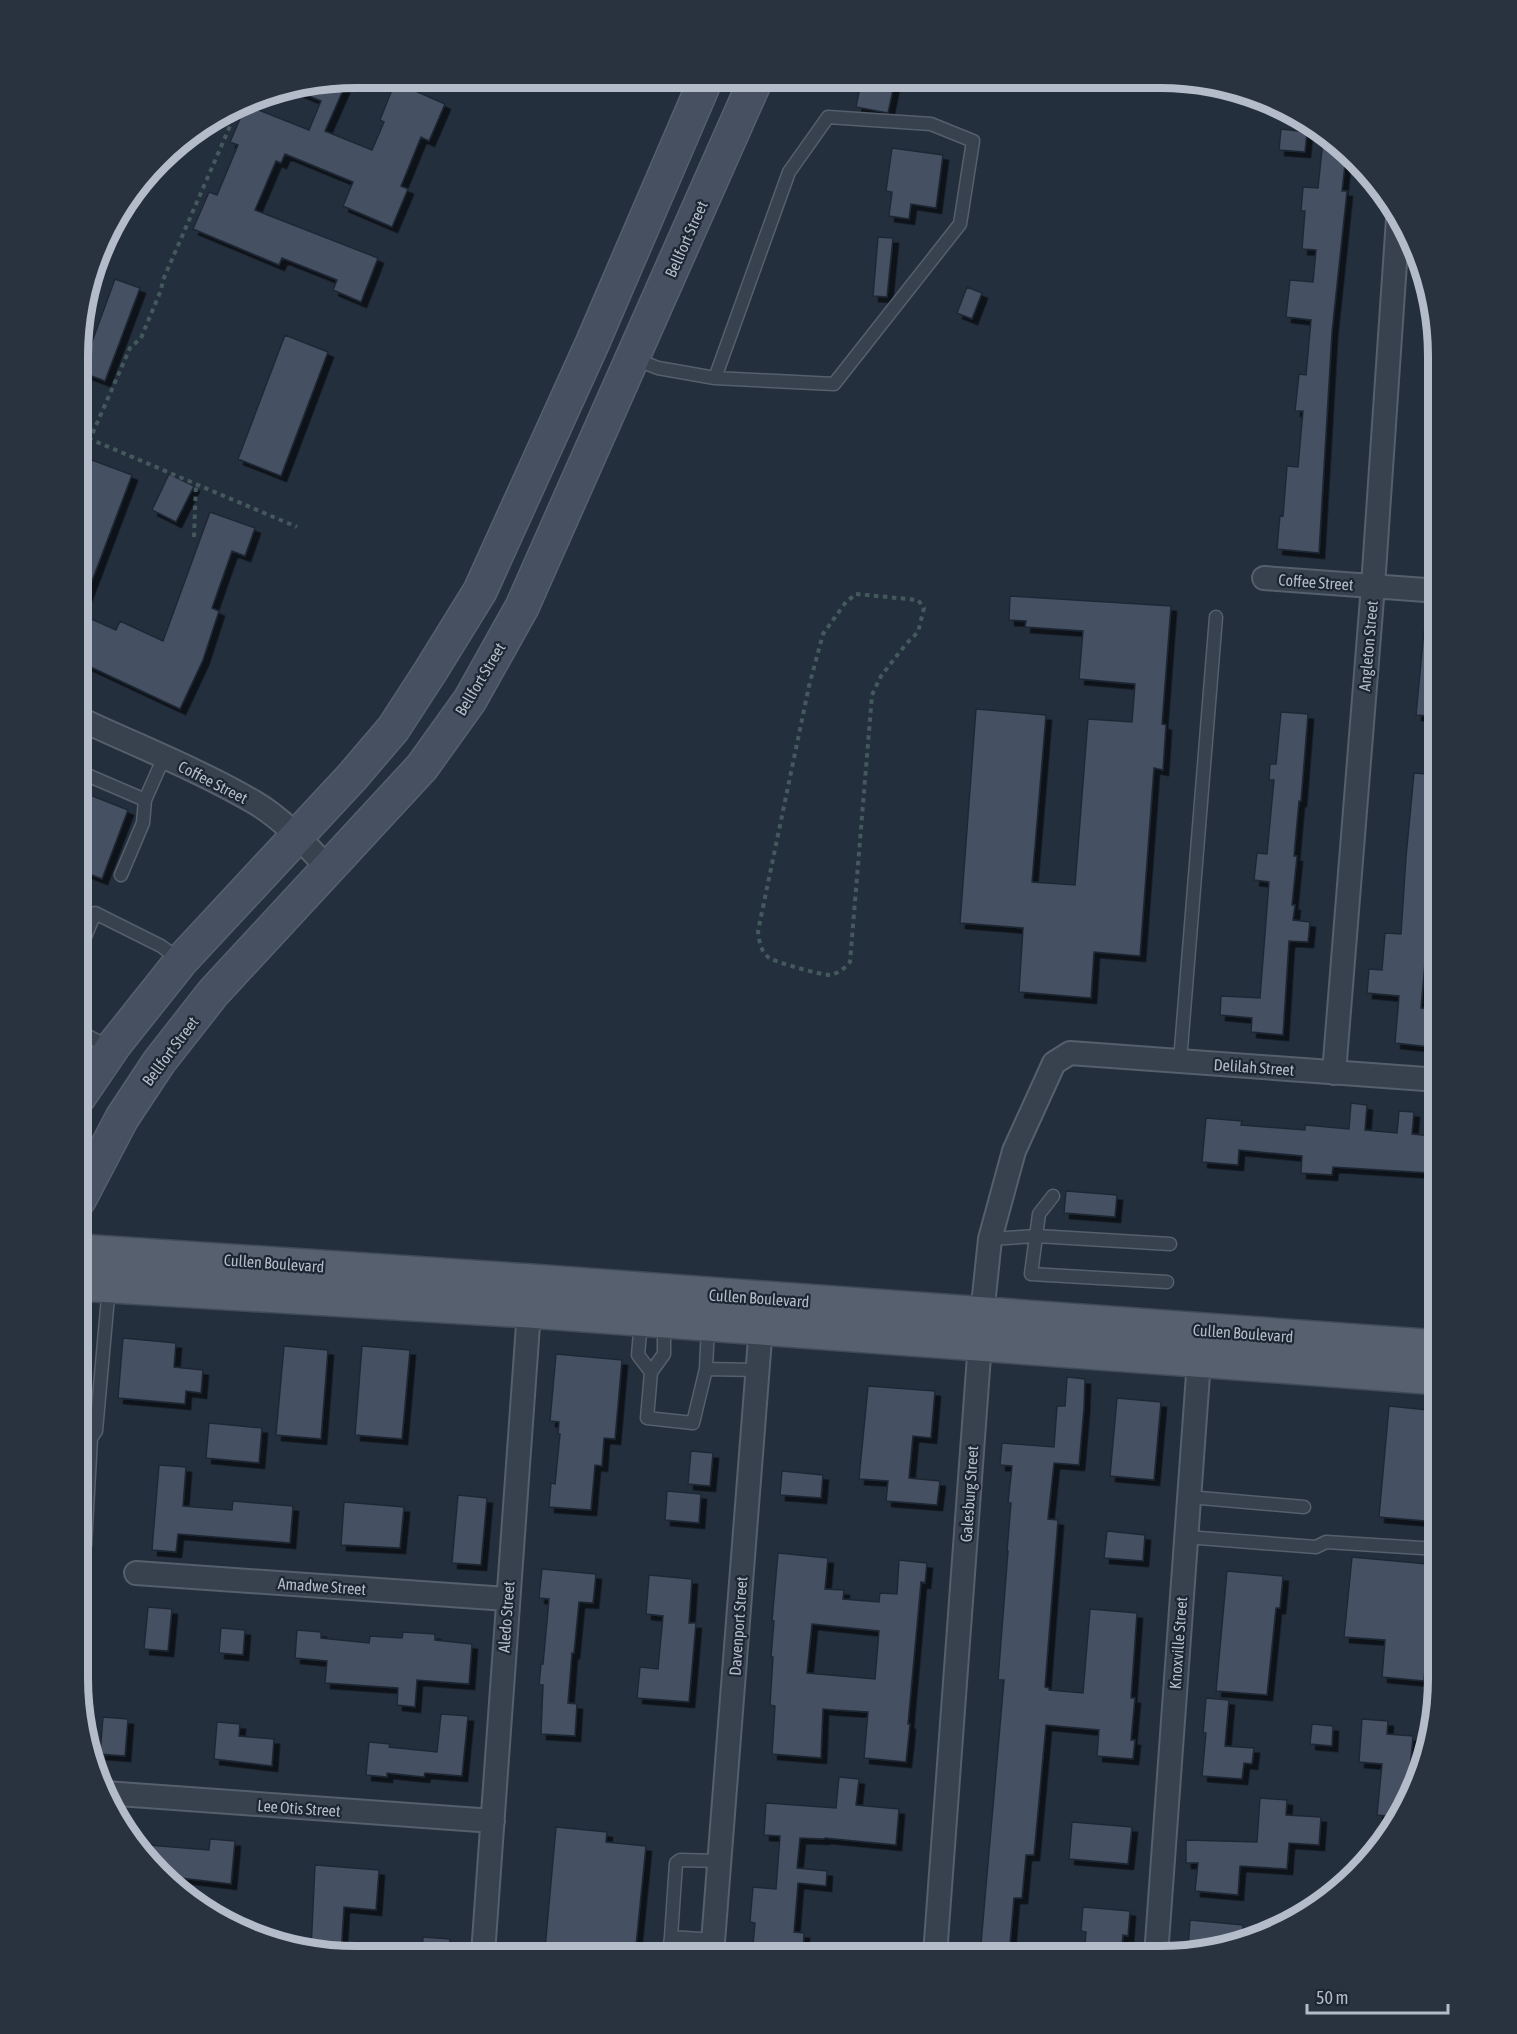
<svg xmlns="http://www.w3.org/2000/svg" width="1517" height="2034" viewBox="0 0 1517 2034" font-family="'Asap Condensed',sans-serif">
<defs>
<filter id="shadow"><feDropShadow dx="5.5" dy="5.5" stdDeviation="0" flood-color="#0009"/></filter>
</defs>
<rect width="100%" height="100%" fill="#242f3e"/>
<!-- building -->
<path fill="#455162" stroke="#1f2835" stroke-width="1.5" fill-rule="evenodd" filter="url(#shadow)" d="M348 79 325 131 372 150 384 122 380 120 395 82 445 104 429 141 421 137 401 186 408 189 392 227 343 206 353 182 285 154 281 163 276 161 255 210 378 258 361 302 333 290 337 280 282 258 279 265 193 229 209 192 217 195 238 145 230 142 246 105 309 130 321 101 292 89Z
M878 80H895L888 113 856 107 861 82 877 85Z
M1281 129 1307 132 1305 152 1279 150Z
M1323 140 1335 141 1346 155 1342 191H1347L1332 332 1319 553 1277 549 1280 515 1283 516 1287 466 1298 467 1303 411H1295L1299 374 1306 375 1311 320 1286 317 1290 280 1313 282 1316 250 1302 249 1305 211H1301L1303 187 1318 188Z
M892 148 943 155 936 208 911 204 909 219 889 216 892 192 886 191Z
M878 237 893 238 887 297 873 296Z
M115 279 140 288 105 381 81 372Z
M967 287 982 293 972 319 957 313Z
M285 335 328 352 281 476 238 459Z
M92 460 132 475 81 610 80 512 88 490 81 487Z
M169 474 194 486 176 522 152 510Z
M210 512 255 528 245 556 232 551 212 608 219 611 203 660 180 709 80 662V614L116 630 120 621 163 641Z
M1010 596 1171 606 1162 724 1166 725 1163 770 1154 768 1140 956 1094 952 1091 998 1019 992 1023 928 960 923 976 709 1046 715 1032 882 1075 885 1088 719 1132 722 1135 684 1079 679 1083 631 1025 627 1026 621 1009 620Z
M1424 630 1439 631V717L1416 715Z
M1281 712 1308 714 1301 801H1299L1294 856H1297L1292 905H1295L1293 920 1310 922 1308 942 1289 941 1283 1035 1251 1032 1252 1018 1220 1015 1221 996 1260 998 1269 882 1254 880 1257 853 1267 854 1274 780H1269L1270 764H1276Z
M1414 773 1439 775V860H1434L1421 1008 1435 1009 1431 1047 1395 1043 1399 996 1367 993 1369 969 1382 970 1385 933 1401 934 1406 857Z
M80 791 128 810 102 879 79 870Z
M1351 1103 1367 1105 1365 1130 1397 1133 1399 1111 1414 1112 1412 1134 1433 1136 1430 1173 1333 1167 1332 1175 1301 1173 1302 1156 1239 1150 1238 1165 1202 1162 1206 1118 1242 1121 1241 1125 1305 1130V1125L1349 1129Z
M1066 1191 1117 1195 1115 1217 1064 1213Z
M123 1338 176 1343 174 1367 203 1370 201 1393 186 1391 185 1404 118 1398Z
M284 1346 328 1350 321 1439 276 1435Z
M362 1346 410 1350 402 1439 355 1435Z
M556 1354 622 1360 615 1439 604 1438 602 1466 595 1465 591 1510 549 1507 551 1483 555 1484 560 1434H558L559 1422 550 1421Z
M1067 1377 1085 1379 1084 1408 1079 1465 1054 1463 1048 1519 1058 1520 1045 1687 1049 1688V1690L1083 1693 1090 1609 1137 1613 1131 1698H1135L1131 1740H1135L1133 1759 1097 1756 1099 1730 1046 1725 1034 1855H1026L1022 1898H1014L1009 1956 980 1955 1004 1680H998L1008 1551H1007L1011 1503H1008L1012 1466 1000 1465 1002 1443 1054 1447 1057 1406H1065Z
M868 1386 935 1391 931 1438 913 1436 909 1478 940 1481 937 1505 886 1501 888 1481 859 1479Z
M1117 1398 1161 1402 1154 1480 1110 1476Z
M1389 1406 1438 1411V1522L1379 1517Z
M209 1423 262 1428 259 1463 206 1458Z
M691 1451 713 1453 710 1486 688 1484Z
M159 1465 186 1467 183 1506 232 1510 233 1501 293 1506 290 1543 178 1534 176 1552 152 1550Z
M782 1471 823 1475 821 1498 780 1495Z
M667 1491 701 1494 699 1523 665 1520Z
M458 1495 487 1498 481 1565 452 1563Z
M344 1502 404 1507 400 1548 341 1545Z
M1107 1531 1145 1535 1143 1561 1104 1558Z
M778 1553 828 1558 825 1589 844 1590 843 1599 879 1602 880 1593 897 1594 899 1560 927 1563 925 1583 921 1582 908 1724H910L906 1762 864 1758 868 1712 835 1710 823 1709 821 1758 772 1754 775 1706 770 1705 773 1657H771L774 1621H772ZM812 1624 879 1631 875 1679 807 1673Z
M1352 1557 1438 1565V1619L1436 1645 1427 1644 1424 1681 1382 1677 1385 1640 1344 1637Z
M542 1569 596 1574 593 1603 579 1602 574 1653H572L568 1703 577 1704 575 1736 541 1734 543 1685H539L541 1664H543L549 1599 539 1598Z
M1227 1571 1283 1576 1280 1608H1276L1267 1695 1216 1691Z
M649 1575 692 1579 689 1623H696L689 1702 637 1698 640 1667 658 1669 663 1616 646 1614Z
M148 1607 172 1609 168 1651 144 1649Z
M221 1628 245 1630 243 1655 219 1653Z
M297 1630 321 1632V1638L369 1643 370 1636 402 1638 403 1632 435 1634V1640L472 1644 469 1684 417 1680 415 1707 397 1705 398 1688 325 1683 327 1661 295 1658Z
M1206 1698 1229 1700 1225 1746 1254 1748 1252 1764 1244 1763 1242 1779 1202 1776 1206 1733H1203Z
M441 1714 468 1716 462 1776 425 1773 424 1777 387 1773V1777L366 1775 369 1742 390 1744 389 1747 437 1752Z
M103 1717 128 1719 125 1756 100 1754Z
M1362 1719 1388 1721 1387 1734 1413 1736 1408 1791H1412L1399 1817 1377 1815 1382 1764 1359 1762Z
M217 1722 240 1724 239 1736 274 1739 272 1766 214 1759Z
M1312 1724 1333 1726 1332 1746 1310 1744Z
M839 1777 859 1779 856 1805 899 1809 896 1845 825 1838 824 1839 800 1838 797 1868 827 1871 826 1886 798 1883 794 1932 804 1933 803 1955H752L755 1923 750 1922 753 1887 776 1889 780 1836 764 1835 766 1803 836 1808Z
M1260 1798 1287 1800 1286 1815 1321 1817 1319 1845 1289 1843 1287 1869 1240 1866 1238 1895 1195 1891 1198 1863H1186V1840L1257 1842Z
M1072 1822 1132 1827 1128 1864 1069 1859Z
M556 1827 607 1832 606 1842 646 1846 635 1955 604 1954 545 1949Z
M210 1839 235 1841 231 1884 164 1876 147 1861 135 1844 209 1850Z
M315 1865 379 1870 376 1910 344 1907 341 1954H320L311 1950Z
M1083 1907 1130 1911 1128 1936 1123 1935 1121 1956H1084L1086 1932 1081 1931Z
M1190 1920 1243 1925 1242 1937 1188 1950Z
M423 1937 450 1939 449 1954H422Z"/>
<g fill="none" stroke-linecap="round" stroke-linejoin="round">
<defs>
<path id="lane" d="M828 117 931 124 973 141 960 224 834 384 715 378 789 172Z
M635 359 658 368 715 378
M80 772 145 800
M121 875 143 823 145 800 164 757
M79 951 95 913 161 946 180 960
M79 1031 110 1048
M1180 1061 1216 617
M1053 1196 1039 1214 1031 1274 1167 1282
M990 1239 1037 1236 1170 1244
M641 1322 638 1355 651 1372
M664 1324V1354L651 1372 647 1418 693 1423 706 1369
M708 1325 706 1369 757 1370
M78 1438H91L96 1431 109 1286
M1189 1497 1304 1507
M1186 1537 1316 1547 1326 1542 1438 1549
M78 1553 85 1545 91 1438
M714 1940 671 1937 676 1863 680 1860 720 1861
M669 1955 671 1937"/>
<path id="street" d="M1264 578 1439 591
M80 719C138 746 199 770 254 802 283 819 306 845 329 869
M1334 1073 1373 586 1398 219
M136 1573 507 1599
M105 1793 493 1821
M483 1954 530 1297
M712 1955 762 1313
M935 1955 982 1315 990 1239 1014 1151 1054 1063 1070 1053 1439 1080
M1156 1956 1200 1347"/>
<path id="secondary" d="M79 1097 115 1044 181 961 352 777 393 729 430 672 480 591 592 344 706 79
M79 1200 122 1118 159 1062 213 993 422 767 470 700 522 607 756 79"/>
<path id="primary" d="M79 1251 531 1281 1439 1347
M79 1284 529 1311 1439 1378"/>
</defs>
<!-- lane casing -->
<use href="#lane" stroke="#565f6c" stroke-width="15"/>
<!-- street casing -->
<use href="#street" stroke="#565f6c" stroke-width="26"/>
<!-- secondary casing -->
<use href="#secondary" stroke="#565f6c" stroke-width="36"/>
<!-- primary casing -->
<use href="#primary" stroke="#414a57" stroke-width="36"/>
<!-- path -->
<path stroke="#44595c" stroke-width="4" stroke-dasharray="4.5 4.5" stroke-linecap="butt" d="M237 110 163 280 161 290 141 338 130 348 90 439 297 527
M194 537 196 483
M856 594 918 600 924 608 918 632 906 644 881 676 872 695 850 962C845 968 839 973 831 975 825 976 773 962 768 957 760 950 759 940 758 931L809 686 823 634 846 602Z"/>
<!-- lane -->
<use href="#lane" stroke="#38414e" stroke-width="12"/>
<!-- street -->
<use href="#street" stroke="#38414e" stroke-width="22"/>
<!-- secondary -->
<use href="#secondary" stroke="#465061" stroke-width="33"/>
<!-- primary -->
<use href="#primary" stroke="#56606e" stroke-width="33"/>
</g>
<g text-anchor="middle" dominant-baseline="central" stroke-width="4.5" stroke-linejoin="round" paint-order="stroke">
<!-- street labels -->
<g font-size="16" fill="#b4bcc9" stroke="#1d2633">
<text transform="translate(686 239) rotate(-66)">Bellfort Street</text>
<text transform="translate(1316 582) rotate(4)">Coffee Street</text>
<text transform="translate(1368 646) rotate(-85)">Angleton Street</text>
<text transform="translate(480 679) rotate(-59)">Bellfort Street</text>
<text transform="translate(213 782) rotate(27)">Coffee Street</text>
<text transform="translate(170 1051) rotate(-53)">Bellfort Street</text>
<text transform="translate(1254 1067) rotate(4)">Delilah Street</text>
<text transform="translate(274 1263) rotate(4)">Cullen Boulevard</text>
<text transform="translate(759 1298) rotate(4)">Cullen Boulevard</text>
<text transform="translate(1243 1333) rotate(4)">Cullen Boulevard</text>
<text transform="translate(969 1494) rotate(-86)">Galesburg Street</text>
<text transform="translate(322 1586) rotate(4)">Amadwe Street</text>
<text transform="translate(506 1617) rotate(-86)">Aledo Street</text>
<text transform="translate(738 1626) rotate(-86)">Davenport Street</text>
<text transform="translate(1178 1643) rotate(-86)">Knoxville Street</text>
<text transform="translate(299 1808) rotate(4)">Lee Otis Street</text>
</g>
</g>
<!-- crop -->
<path d="M0 0H1517V2034H0ZM356 88H1160A268 268 0 0 1 1428 356V1678A268 268 0 0 1 1160 1946H356A268 268 0 0 1 88 1678V356A268 268 0 0 1 356 88Z" fill="#29323f" fill-rule="evenodd"/>
<path fill="none" stroke="#b4bcc9" stroke-width="8" d="M356 88H1160A268 268 0 0 1 1428 356V1678A268 268 0 0 1 1160 1946H356A268 268 0 0 1 88 1678V356A268 268 0 0 1 356 88Z"/>
<!-- scale -->
<path d="M1307 2004v9h141v-9" fill="none" stroke="#b4bcc9" stroke-width="3"/>
<text x="1316" y="2004" font-size="18" fill="#b4bcc9" stroke="#1d2633" stroke-width="4.5" paint-order="stroke">50 m</text>
</svg>
